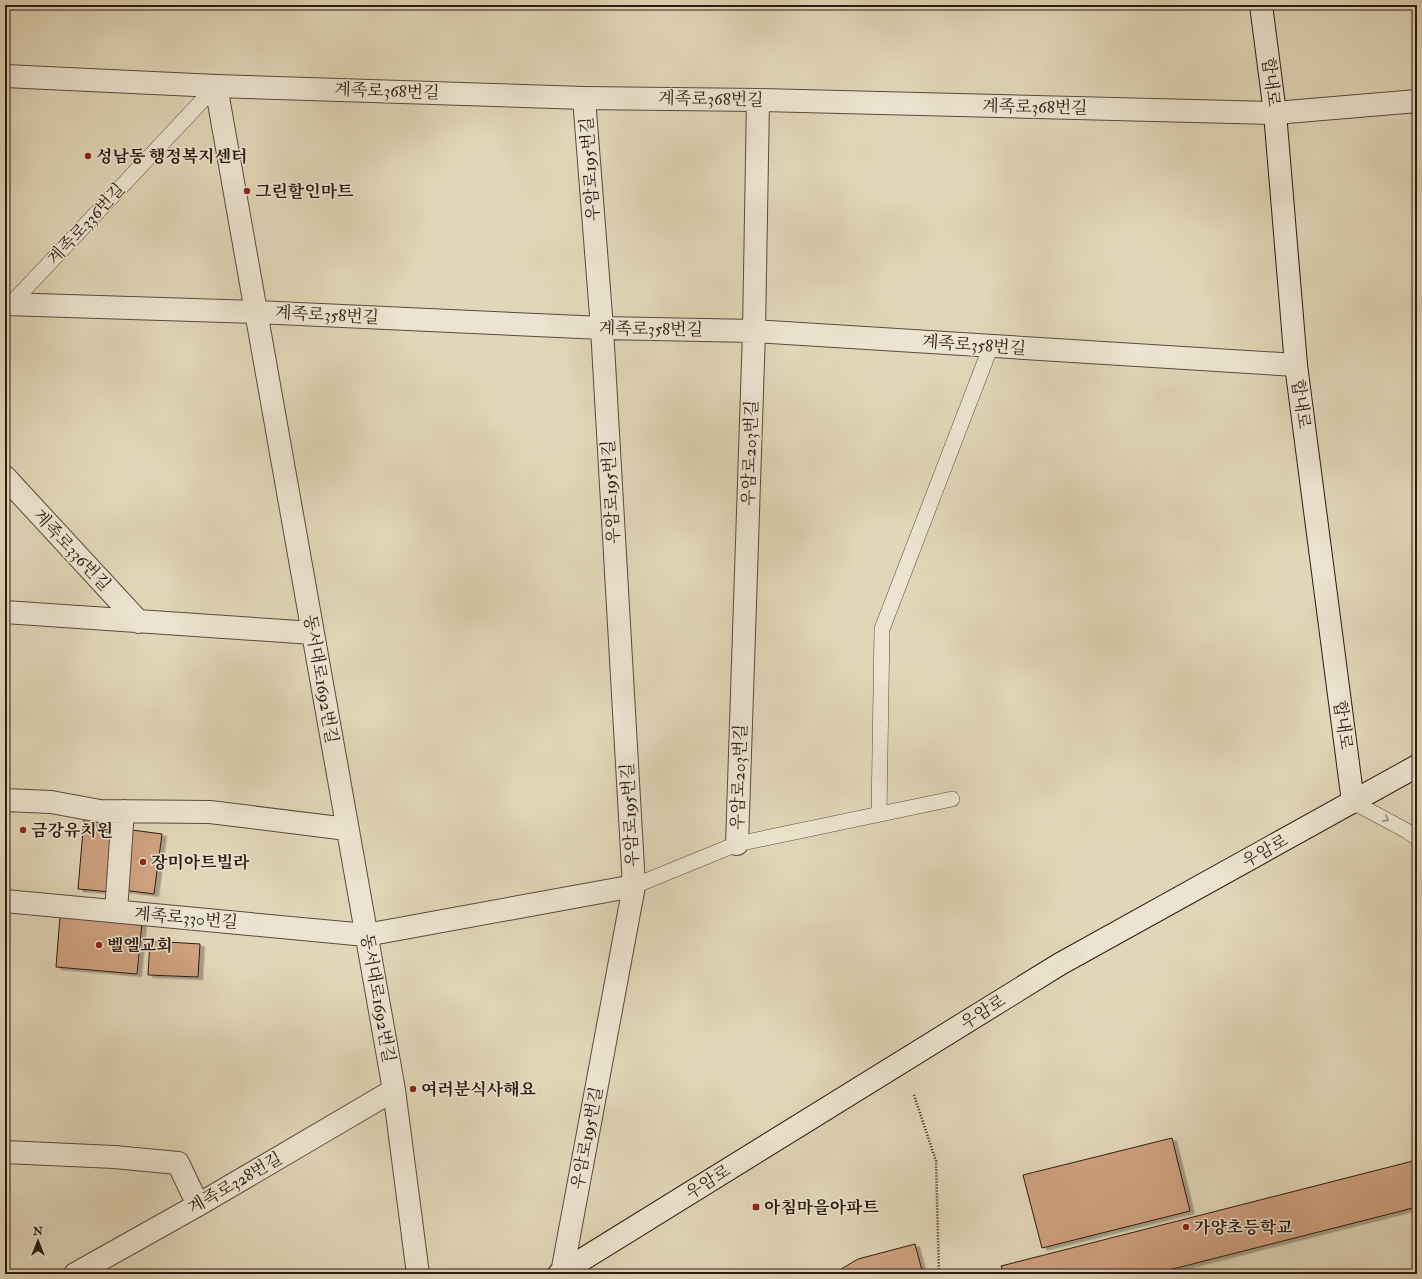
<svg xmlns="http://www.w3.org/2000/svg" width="1422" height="1279" viewBox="0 0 1422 1279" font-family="'IM FELL Double Pica','Noto Serif KR',serif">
<defs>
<filter id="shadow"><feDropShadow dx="4.5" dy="2.5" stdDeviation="0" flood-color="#0004"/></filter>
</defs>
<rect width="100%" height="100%" fill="#e1d6b7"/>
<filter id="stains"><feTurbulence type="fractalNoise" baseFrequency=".005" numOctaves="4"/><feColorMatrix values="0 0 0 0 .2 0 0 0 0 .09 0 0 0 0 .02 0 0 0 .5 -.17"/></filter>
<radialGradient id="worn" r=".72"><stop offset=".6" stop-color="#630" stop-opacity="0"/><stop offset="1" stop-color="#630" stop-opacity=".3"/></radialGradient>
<!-- building -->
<path fill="#cfa280" stroke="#2e1b14" filter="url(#shadow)" d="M84 819 117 822 111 892 78 889Z
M132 830 162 834 154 894 123 890Z
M60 916 142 923 137 974 56 967Z
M150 941 200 944 198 977 148 975Z
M1172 1138 1190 1211 1042 1248 1023 1175Z
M1417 1160V1207L1153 1274H1004L1001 1266Z
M915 1244 923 1274H833L858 1259Z"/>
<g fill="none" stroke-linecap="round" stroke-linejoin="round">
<defs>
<path id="lane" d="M10 305 216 86
M1353 802 1407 831 1417 838
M879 814 882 629 991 346
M634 886 737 844 952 799"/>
<path id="street" d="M5 76 216 86 584 98 758 100 1275 113 1417 101
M216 86 394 1090 418 1274
M5 304 256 312 602 328 754 331 1296 365
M5 477 139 622
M5 612 313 633
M5 800 51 802 100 811 210 812 347 829
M737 844 754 331 758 100
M5 901 366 935 634 886
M116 911 123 811
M5 1152 114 1157 178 1163 198 1205
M562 1273 634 886 602 328 584 98
M75 1274 198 1205 394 1090"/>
<path id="secondary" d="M1261 5 1275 113 1296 365 1353 802
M559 1274 1060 964 1417 766"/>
</defs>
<!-- lane casing -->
<use href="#lane" stroke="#5b4a3d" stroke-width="16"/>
<!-- street casing -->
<use href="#street" stroke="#5b4a3d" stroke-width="24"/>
<!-- secondary casing -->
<use href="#secondary" stroke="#2e1b14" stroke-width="24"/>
<!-- path -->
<path stroke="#2e1b14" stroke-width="2.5" stroke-dasharray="1 2" stroke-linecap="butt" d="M914 1095 936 1161 939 1274"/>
<!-- lane -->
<use href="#lane" stroke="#ece4d0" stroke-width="15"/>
<!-- street -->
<use href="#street" stroke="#ece4d0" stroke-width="22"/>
<!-- secondary -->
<use href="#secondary" stroke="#ece4d0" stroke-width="22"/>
</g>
<!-- one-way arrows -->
<defs><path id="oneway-chevron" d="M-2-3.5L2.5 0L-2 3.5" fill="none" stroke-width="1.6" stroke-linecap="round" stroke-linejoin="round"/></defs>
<use stroke="#968a7b" href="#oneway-chevron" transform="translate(1386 819) rotate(28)"/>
<!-- markers -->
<g fill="#8f2418" stroke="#ece4d0" stroke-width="1.5">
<circle cx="88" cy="156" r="4"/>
<circle cx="247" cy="191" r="4"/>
<circle cx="23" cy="830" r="4"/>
<circle cx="143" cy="862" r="4"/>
<circle cx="99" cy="945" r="4"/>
<circle cx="413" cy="1089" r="4"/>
<rect x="752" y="1203" width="8" height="8" rx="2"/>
<circle cx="1186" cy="1227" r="4"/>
</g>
<g text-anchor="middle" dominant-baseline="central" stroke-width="3" stroke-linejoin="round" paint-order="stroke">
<!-- street labels -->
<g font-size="17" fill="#2e1b14" stroke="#ece4d0">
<text transform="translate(1271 82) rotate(83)">합내로</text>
<text transform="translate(387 91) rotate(2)">계족로368번길</text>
<text transform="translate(711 99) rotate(1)">계족로368번길</text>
<text transform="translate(1035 107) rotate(1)">계족로368번길</text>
<text transform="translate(590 169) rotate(-94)">우암로195번길</text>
<text transform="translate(86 224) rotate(-47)">계족로336번길</text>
<text transform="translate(327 315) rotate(3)">계족로358번길</text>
<text transform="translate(651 329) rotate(1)">계족로358번길</text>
<text transform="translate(974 345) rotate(4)">계족로358번길</text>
<text transform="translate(1301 404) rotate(82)">합내로</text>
<text transform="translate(750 453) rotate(-88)">우암로203번길</text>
<text transform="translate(611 492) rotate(-93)">우암로195번길</text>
<text transform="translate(72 550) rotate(47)">계족로336번길</text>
<text transform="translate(321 679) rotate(80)">동서대로1692번길</text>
<text transform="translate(1343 725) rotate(82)">합내로</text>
<text transform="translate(739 777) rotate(-88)">우암로203번길</text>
<text transform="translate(630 815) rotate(-93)">우암로195번길</text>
<text transform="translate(1265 851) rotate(-29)">우암로</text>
<text transform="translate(186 918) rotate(5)">계족로330번길</text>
<text transform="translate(378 998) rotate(80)">동서대로1692번길</text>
<text transform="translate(983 1012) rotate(-32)">우암로</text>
<text transform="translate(587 1138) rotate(-79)">우암로195번길</text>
<text transform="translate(708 1182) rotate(-32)">우암로</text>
<text transform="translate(235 1183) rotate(-30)">계족로328번길</text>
</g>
<!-- poi labels -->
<g font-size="17" font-weight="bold" fill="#2e1b14" stroke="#ece4d0" text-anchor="start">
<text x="96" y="156">성남동 행정복지센터</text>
<text x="255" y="191">그린할인마트</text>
<text x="31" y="830">금강유치원</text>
<text x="151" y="862">장미아트빌라</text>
<text x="107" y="945">벨엘교회</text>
<text x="421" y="1089">여러분식사해요</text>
<text x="764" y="1207">아침마을아파트</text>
<text x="1194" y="1227">가양초등학교</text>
</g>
</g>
<!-- margin -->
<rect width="1422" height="1279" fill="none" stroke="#e1d6b7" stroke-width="20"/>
<rect x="6" y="6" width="1410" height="1267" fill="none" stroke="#2e1b14" stroke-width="2"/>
<rect x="10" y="10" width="1402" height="1259" fill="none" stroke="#2e1b14"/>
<!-- north arrow -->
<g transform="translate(38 1241)" stroke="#ece4d0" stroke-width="3" paint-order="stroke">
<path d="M0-3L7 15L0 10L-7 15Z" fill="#2e1b14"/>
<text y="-6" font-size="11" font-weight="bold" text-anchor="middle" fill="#2e1b14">N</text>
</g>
<rect width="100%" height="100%" filter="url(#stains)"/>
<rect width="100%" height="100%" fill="url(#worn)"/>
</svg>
